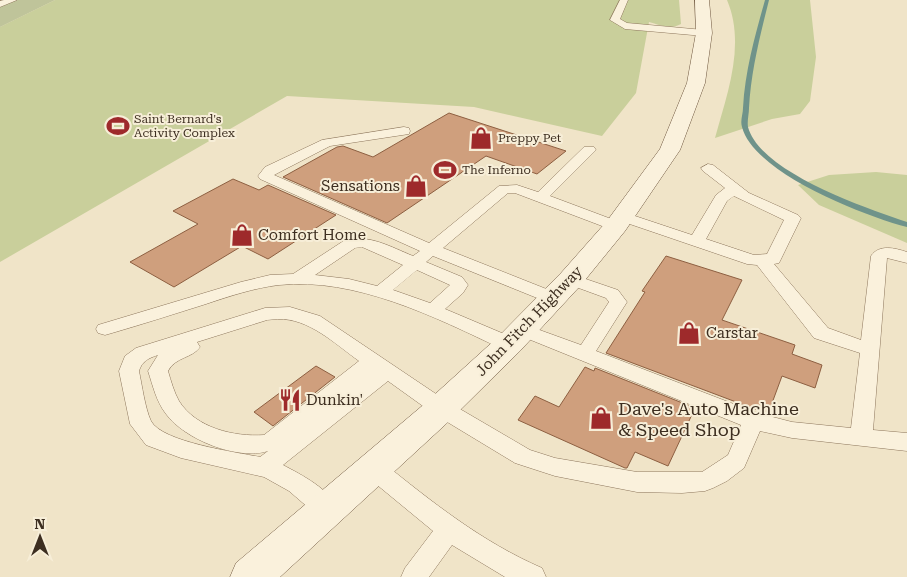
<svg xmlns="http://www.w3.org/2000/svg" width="907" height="577" viewBox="0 0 907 577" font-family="'Roboto Serif',serif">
<rect width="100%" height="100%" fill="#f0e4c8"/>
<!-- green -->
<path fill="#c9cf9b" d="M55 0H679L681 24C670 30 660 25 649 22L636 93 602 136 474 107 287 96 0 262V27Z
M727 0H810L816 57 810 101 800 114 772 119 715 138C727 94 746 45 727 0Z
M876 172 907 175V243L819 205 798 185 829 175Z"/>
<!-- cemetery -->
<path fill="#bfc49a" d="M0 0H55L0 27Z"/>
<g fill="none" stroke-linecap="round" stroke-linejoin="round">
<!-- stream -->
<path fill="#6f938a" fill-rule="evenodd" d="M765 0H769C760 36 751 71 749 108 749 114 747 121 748 127 760 172 866 208 907 222V227C864 216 754 173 742 127 740 121 743 114 743 108 745 71 755 36 765 0Z"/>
</g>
<!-- building -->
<path fill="#cf9f7d" stroke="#8d5f41" d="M449 113 566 151 537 174 486 156 387 223 283 177 337 147 343 146 373 157Z
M233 179 259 190 268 185 336 215 268 259 242 246 174 287 130 262 198 224 173 211Z
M666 256 742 280 722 320 795 345 792 354 822 365 815 388 782 376 768 414 606 353 645 292 642 291Z
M316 366 335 377 273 426 254 412Z
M585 367 594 371 595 368 695 408 668 466 635 452 627 468H625L518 420 535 396 559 407Z"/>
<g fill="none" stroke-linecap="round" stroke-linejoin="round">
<defs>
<path id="service" d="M4 0H17L0 7V1Z
M620 0H628L620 19 627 23 704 30 709 33 704 36 625 29 610 20Z
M404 127 409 128 410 131 409 134 330 146 274 175 429 243 499 186 517 185 538 192 584 147H594L596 150 550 196 622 223 624 226 622 229H610L515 193H508L443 248 559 294 562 298 559 302 553 304 547 302 433 256 426 262 462 277 468 285 463 293 445 309 516 339 519 344 516 349 509 351 502 349C435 317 355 277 279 285 254 288 230 296 206 304 174 314 143 324 112 333L105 335 98 333 96 329 98 325 241 282 270 275 293 274 345 240C369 234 391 247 413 256L420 251 260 179 258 176 265 167 322 140ZM362 247 403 265 377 286 349 279 315 275 355 248ZM417 270 450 285 430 303 393 290Z
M708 164 713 165 749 193 798 215 801 218 781 259 779 263 774 264 828 328 861 340 871 256C879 244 895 248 907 252V263L887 258 873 430 907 433V451L792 438 760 431 744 468 727 481 713 488 705 491 682 493 637 492 555 476 515 463 434 414 388 381 283 465C302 475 329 489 339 509L336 516 327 519 318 516 289 491 264 477 181 458 146 445 130 424 119 371 125 356 136 348 265 308 290 307 320 316 448 402 530 450 555 458 637 472H702L728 455 741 425 516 334 514 330 516 326 523 324 581 345 609 302 606 298 565 283 562 279 565 275 571 274 618 290 627 302 596 351 757 413 792 422 851 428 860 353 814 338 757 265 747 264 618 220 615 217 618 214 623 212 692 235 716 195 725 188 703 171 701 168ZM734 196 784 220 767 254 754 255 706 239 727 201ZM278 319C309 318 335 344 359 361L264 435C234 437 196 428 179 401 174 392 171 381 168 371 175 357 193 358 200 347L197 342 267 320ZM158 355 148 371C153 386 156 401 166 414 184 439 238 461 268 451L260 457C235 452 162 442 151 421 145 408 142 385 139 371 142 361 149 358 158 355Z
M373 459 381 461C432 502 482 542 542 568L546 577H505L452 545 429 577H401L405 568 433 531 365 475 362 468 365 461Z"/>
<path id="secondary" d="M695 0H709L712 33 705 83 680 150 625 231 581 285 520 351 446 424 280 577H230L236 563 422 406 498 337 561 273 607 221 660 149 687 83 696 33Z"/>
</defs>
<!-- service casing -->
<use href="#service" stroke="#8d765c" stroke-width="1"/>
<!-- secondary casing -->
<use href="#secondary" stroke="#6f573f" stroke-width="1"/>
<!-- service -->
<use href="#service" fill="#faf1dc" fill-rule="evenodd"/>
<!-- secondary -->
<use href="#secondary" fill="#faf1dc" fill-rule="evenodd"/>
</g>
<!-- icons -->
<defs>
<symbol id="stadium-bare" viewBox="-9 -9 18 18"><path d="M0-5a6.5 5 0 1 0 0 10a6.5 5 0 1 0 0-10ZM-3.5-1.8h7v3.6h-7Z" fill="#9e2a2b" stroke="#f7eed8" stroke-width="2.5" paint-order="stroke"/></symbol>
<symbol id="shop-bare" viewBox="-9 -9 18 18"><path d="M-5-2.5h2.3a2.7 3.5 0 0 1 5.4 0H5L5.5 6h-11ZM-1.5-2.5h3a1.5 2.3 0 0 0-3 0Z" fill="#9e2a2b" stroke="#f7eed8" stroke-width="2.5" paint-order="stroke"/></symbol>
<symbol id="restaurant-bare" viewBox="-9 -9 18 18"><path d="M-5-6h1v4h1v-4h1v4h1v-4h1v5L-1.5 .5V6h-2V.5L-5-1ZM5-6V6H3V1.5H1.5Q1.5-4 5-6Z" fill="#9e2a2b" stroke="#f7eed8" stroke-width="2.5" paint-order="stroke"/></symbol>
</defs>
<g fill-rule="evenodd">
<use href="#stadium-bare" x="102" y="110" width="32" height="32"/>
<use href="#shop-bare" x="465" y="122" width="32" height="32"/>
<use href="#stadium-bare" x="429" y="154" width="32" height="32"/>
<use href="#shop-bare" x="400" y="170" width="32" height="32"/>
<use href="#shop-bare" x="226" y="219" width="32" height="32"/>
<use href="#shop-bare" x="673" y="317" width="32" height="32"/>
<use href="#restaurant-bare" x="274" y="384" width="32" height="32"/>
<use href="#shop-bare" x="585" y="402" width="32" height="32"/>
</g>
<g text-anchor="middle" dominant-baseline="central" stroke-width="4" stroke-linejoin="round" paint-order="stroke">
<!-- far-poi labels -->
<g font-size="12" fill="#3d2e20" stroke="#f7eed8" text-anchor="start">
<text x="134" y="119">Saint Bernard's<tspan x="134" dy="14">Activity Complex</tspan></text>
<text x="498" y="138">Preppy Pet</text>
<text x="462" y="170">The Inferno</text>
</g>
<!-- poi labels -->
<g font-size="15" fill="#3d2e20" stroke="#f7eed8" text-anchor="start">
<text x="400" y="186" text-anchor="end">Sensations</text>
<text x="258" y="235">Comfort Home</text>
<text x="706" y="333">Carstar</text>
<text x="306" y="400">Dunkin'</text>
</g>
<!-- street labels -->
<g font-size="15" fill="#3d2e20" stroke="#f7eed8">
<text transform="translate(529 321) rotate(-46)">John Fitch Highway</text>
</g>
<!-- near-poi labels -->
<g font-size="18" fill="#3d2e20" stroke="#f7eed8" text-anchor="start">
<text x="618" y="408">Dave's Auto Machine<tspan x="618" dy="21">&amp; Speed Shop</tspan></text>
</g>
</g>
<!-- north arrow -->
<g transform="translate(40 537)" stroke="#f7eed8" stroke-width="4" paint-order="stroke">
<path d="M0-4L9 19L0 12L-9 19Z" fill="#3d2e20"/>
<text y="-8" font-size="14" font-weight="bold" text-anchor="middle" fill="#3d2e20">N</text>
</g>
</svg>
